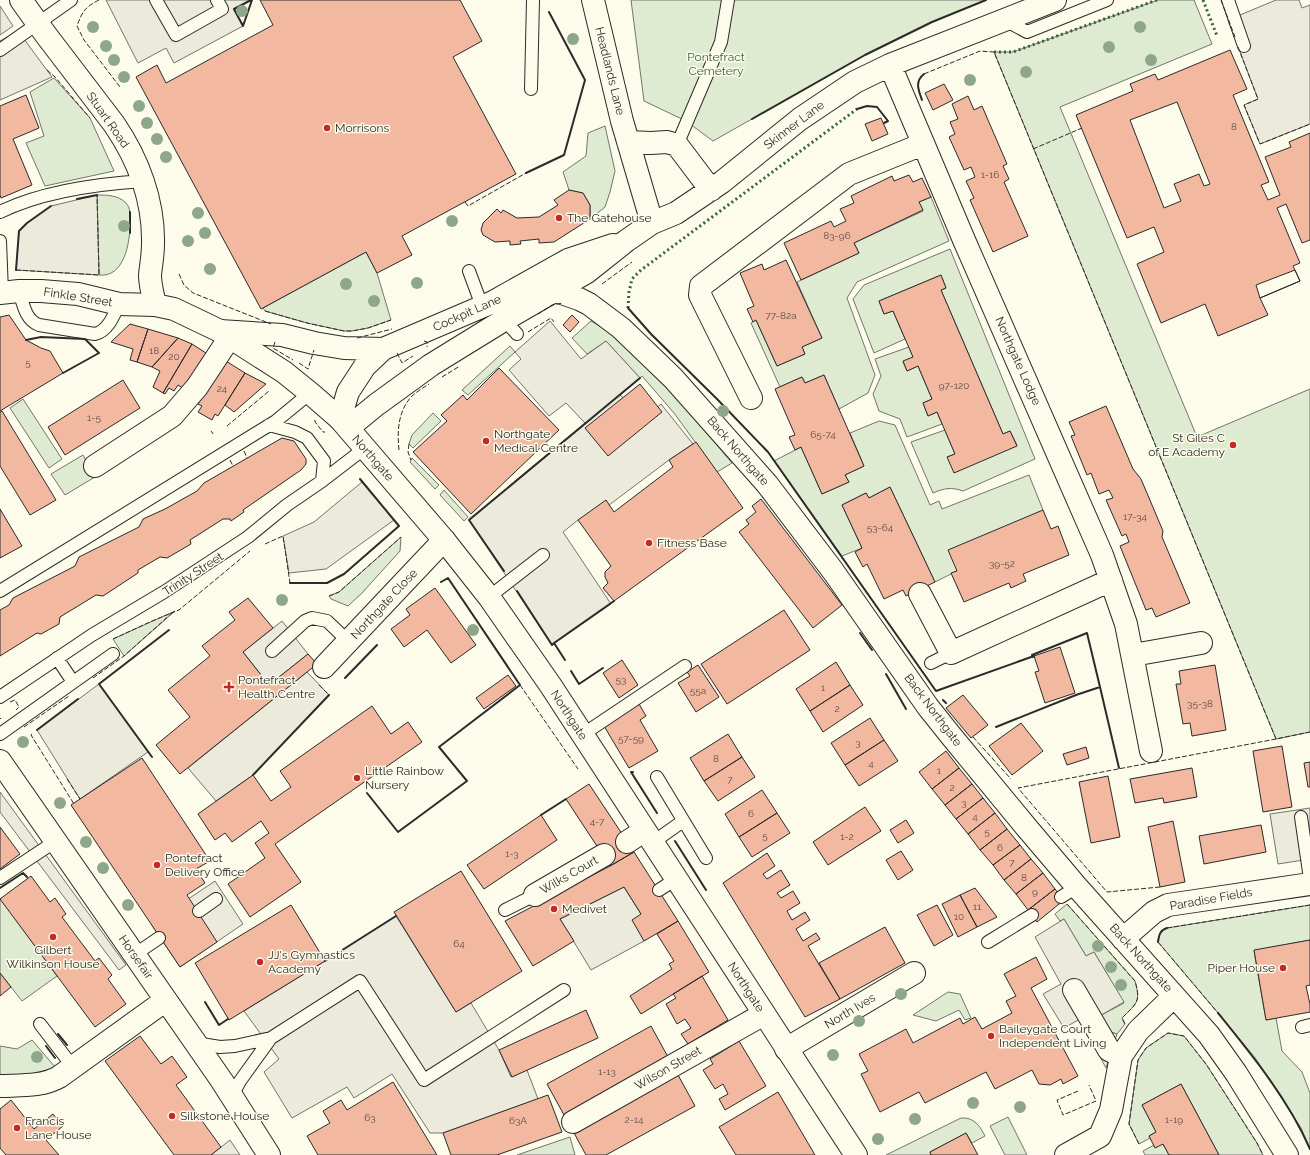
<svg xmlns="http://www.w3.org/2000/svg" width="1310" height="1155" viewBox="0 0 1310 1155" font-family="Raleway,sans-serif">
<rect width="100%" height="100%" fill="#fdfbea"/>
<!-- green -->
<path fill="#deebd1" stroke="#74746e" d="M631 0H986L932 22 865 55 713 141 686 121 644 101Z
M1158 0H1194L1212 44 1060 107 1197 437 1310 389V732L1276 739 994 52H1013Z
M54 78 90 118 114 171 45 186 26 143 44 136 30 92Z
M605 126 615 171 610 192 605 207 590 219V205L583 193 569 190 563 172 586 156 588 133Z
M97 195C107 195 118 195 126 203 131 208 130 217 130 224 130 243 124 278 99 275Z
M931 197 949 241 857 282 847 298 875 375 868 393 839 409 824 375 805 383 802 377 780 387 751 323 756 320 777 366 805 354 802 347 822 338 797 282 859 253 854 243 923 211 919 202Z
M950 249 1035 459 963 491C952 487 944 488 933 493L911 442 945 430 955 454 947 457 1017 445 1010 431 1003 434 941 290 946 288 941 275 879 301 884 314 893 311 905 339 874 353 853 299 864 285Z
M366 252 377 273 391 320 368 328 352 331H344L307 323 265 311 263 308Z
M591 321 610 332 680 401 732 463 717 472 674 413 642 376 640 378 606 341 587 354 572 338Z
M510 346 515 352 468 395 462 390Z
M909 347 913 357 903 362 907 371 918 366 932 399 923 403 928 416 937 412 942 424 907 437 900 419 879 411 873 394 881 376 875 359Z
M23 399 62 459 49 468 10 408Z
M433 413 441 421 413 448 409 444 412 435Z
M879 421 895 425 930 505 939 501 942 509 1029 475 1043 510 957 571 935 582 890 487 869 498 866 493 842 505 862 548 842 556 774 461 801 447 822 494 849 482 845 475 864 466 850 433Z
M83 455 95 477 65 495 51 474Z
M412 458 439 485 435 489 410 462Z
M444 490 468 517 464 521 440 495Z
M401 537 400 551 362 593 348 606 331 599 329 596 339 592Z
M175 611 124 656 113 639Z
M0 898 57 976 22 1001 0 973Z
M1067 904 1135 981C1141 1002 1137 1003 1122 1018L1125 1024 1117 1034 1105 1030 1096 1018 1124 1003 1094 952 1086 956 1064 919 1060 921 1055 914Z
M1310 905V940L1254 951 1266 1020 1276 1018 1282 1051 1302 1072 1310 1093V1149L1301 1128 1256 1059 1218 1013 1158 942C1159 935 1160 930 1167 928Z
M948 992 960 994 971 1018 965 1020 959 1010 936 1021 913 1015Z
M1168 1033 1184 1036 1206 1064 1257 1143 1263 1155H1219L1181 1084 1142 1105 1156 1132 1149 1136 1150 1138 1139 1144 1129 1124 1138 1060 1146 1048Z
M32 1040 55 1067 41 1075 0 1077V1046L17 1049Z
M1008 1117 1027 1155H1005L990 1126Z
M961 1118C974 1117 980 1126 985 1136L972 1143 966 1133 930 1152 931 1155H886Z
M570 1137 575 1155H517Z
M1163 1144 1169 1155H1145L1143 1151 1154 1145Z"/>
<!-- parking -->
<path fill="#eceadb" stroke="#74746e" d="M106 0H251L234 10 243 26 174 63 166 48 138 63Z
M1276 0H1299L1302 8 1310 5V124L1260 144 1244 105 1258 99 1228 20Z
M0 6 13 26 0 35Z
M18 31 52 77 0 100V41Z
M97 195 99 275 16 270 19 231 27 223 51 206Z
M550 321 581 359 606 341 640 378 620 395 647 417 661 404 693 444 669 460 609 505 578 520 563 532 611 604 552 645 469 520 585 423 566 403 549 416 509 370 521 359 515 352Z
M362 482 394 520 326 569 289 573 283 536 314 522Z
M282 621 308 654 269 685 243 652Z
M307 672 329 695 253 775 216 801 188 768Z
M99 684 148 752 80 799 37 730Z
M0 792 126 965 119 970 0 812Z
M1310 808V859L1278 864 1270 814Z
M215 881 243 924 180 967 151 924Z
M624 887 641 914 644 941 591 970 560 919Z
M396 916 456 1012 471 1003 499 1050 511 1077 527 1070 538 1099 443 1133H430L392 1074 354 1098 347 1087 292 1118 264 1072 279 1059 244 1011 325 961Z
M1064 919 1086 956 1094 952 1124 1002 1096 1018 1105 1030 1117 1034 1106 1068 1080 1019 1064 1028 1043 994 1061 984 1035 937Z
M230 1140 240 1155H211Z"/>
<!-- building -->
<path fill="#f2b8a0" stroke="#2b2b2b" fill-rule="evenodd" d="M260 0H460L482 41 453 57 516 174 402 236 412 255 377 273 366 252 261 309 136 77 157 65 166 83 273 25Z
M1230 50 1247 89 1233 95 1269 182 1261 185 1268 200 1280 195 1265 157 1291 147 1289 142 1310 133V240L1302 243 1286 204 1277 208 1300 263 1293 266 1300 281 1260 298 1268 315 1218 336 1205 304 1161 323 1137 264 1164 252 1154 227 1127 238 1076 115 1133 91 1130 84 1155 74 1158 80ZM1177 102 1210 184 1204 186 1199 174 1174 184 1181 201 1164 208 1130 120Z
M944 84 953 100 933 110 925 93Z
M26 95 39 128 13 139 32 185 1 198 0 195V106Z
M968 96 974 110 982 106 1007 164 1003 166 1009 179 1004 182 1028 236 993 252 970 200 974 198 966 181 975 177 971 167 964 170 949 137 955 134 950 122 958 119 952 104Z
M881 118 888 134 872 141 865 124Z
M909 175 913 182 922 178 931 197 919 202 923 210 854 243 859 253 801 280 784 243 831 221 834 227 846 221 840 209 854 203 851 196 892 176 894 181Z
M569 190 583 193 590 205V219L554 242 539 243V239L520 241 521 244 510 245V241L495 242 483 235 481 230 483 223 497 209 501 213 503 210 517 218 539 217 558 205 554 200Z
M786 260 822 338 802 347 805 354 777 366 756 320 753 322 747 309 754 306 740 273 762 264 764 270Z
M1295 270 1300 281 1260 298 1256 285Z
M941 275 946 288 941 290 1003 434 1010 431 1017 446 954 473 947 457 955 454 937 412 928 416 923 403 932 399 918 366 907 371 903 361 913 357 893 311 884 314 879 301Z
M9 315 26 340 41 348 50 351 63 373 0 411V317Z
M572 315 579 322 570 332 563 325Z
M130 324 148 329 137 362 130 360 133 349 111 342Z
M148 329 178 338 152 367 137 362Z
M178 338 192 344 163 393 153 387 160 371 152 367Z
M192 344 206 353 184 389 178 385 174 391 169 388 165 394 163 393Z
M226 361 245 373 218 416 215 414 212 420 198 412 202 406 198 404Z
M499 368 559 430 471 514 413 452 447 421 441 415 463 395 467 400Z
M245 373 266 384 234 412 225 405Z
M824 375 864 466 845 475 849 482 822 494 801 447 795 450 789 437 795 435 775 389 802 377 805 383Z
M123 380 140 408 65 455 48 427Z
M640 384 662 412 608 456 585 428Z
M1106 406 1133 469 1141 479 1163 531 1162 537 1190 603 1156 617 1152 608 1146 610 1120 546 1129 542 1126 534 1122 536 1106 500 1113 498 1109 490 1099 494 1091 473 1087 475 1071 436 1075 435 1069 422Z
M2 411 56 500 30 515 0 466V412Z
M282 438 294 441 306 459V464L301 470 243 510 244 512 231 521 230 519H223L190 540 191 544 167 558 160 557 138 570V573L103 596 96 595 60 617 59 624 41 634 37 633 0 656V610L9 605 13 598 75 566 79 557 139 527 143 519 165 509 197 491 204 483Z
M696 442 743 508 614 601 603 588 608 583 605 577V572L611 566 578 520 606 500 614 512 673 467 669 460Z
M890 487 935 582 906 596 903 590 884 599 867 564 863 567 855 552 862 548 842 505 866 493 869 498Z
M761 499 842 605 813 628 739 532 749 524 746 520 756 512 752 506Z
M0 509 22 546 0 558Z
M1043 510 1051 529 1058 526 1069 555 1023 574 1026 581 1011 588 1009 583 964 602 951 573 957 571 948 550Z
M435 588 476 645 451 663 427 630 404 647 391 629 410 615 406 609Z
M248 598 273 628 243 652 269 685 308 654 317 664 180 774 156 745 190 717 168 690 210 656 202 646 235 620 229 612Z
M784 610 810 650 727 704 701 664Z
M1060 647 1075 693 1045 703 1035 672 1039 671 1034 656Z
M622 660 638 685 619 698 603 673Z
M836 662 850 685 810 711 796 689Z
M698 665 719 697 696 712 678 683 690 676 687 672Z
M1215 665 1226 730 1192 736 1190 723 1183 724 1176 684H1181L1179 671Z
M508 675 516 686 484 709 476 698Z
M850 685 863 705 823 732 810 711Z
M963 695 988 725 971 738 946 708Z
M639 704 646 716 640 720 658 751 629 768 604 726Z
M372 706 391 734 408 722 422 742 275 844 301 882 250 917 228 884 265 858 255 843 269 833 261 821 232 842 225 833 215 840 198 814 253 775 271 801 291 787 280 771Z
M870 718 884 740 845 765 831 743Z
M1021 723 1043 751 1012 775 989 746Z
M728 734 742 757 704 781 690 758Z
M884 740 898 761 859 786 845 765Z
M1282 746 1292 807 1263 812 1253 751Z
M1086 747 1089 758 1067 765 1063 754Z
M946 751 959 768 932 789 919 772Z
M742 757 755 777 718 801 704 781Z
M142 758 210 861 196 869 205 883 187 895 217 942 180 967 71 805Z
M1310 762V787H1308L1304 763Z
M959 768 972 784 945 805 932 789Z
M1192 768 1197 797 1164 803 1163 798 1135 803 1130 779Z
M1108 776 1120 837 1091 843 1079 782Z
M589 784 634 852 610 866 566 799Z
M972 784 983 798 956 819 945 805Z
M762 790 777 813 739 837 725 814Z
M983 798 995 813 968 834 956 819Z
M865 807 881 831 828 865 813 842Z
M777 813 790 833 752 857 739 837Z
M995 813 1007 829 980 850 968 834Z
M541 815 557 840 484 889 467 865Z
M906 820 914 833 898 843 890 830Z
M1173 821 1185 882 1160 887 1148 827Z
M1261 825 1266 852 1204 864 1199 836Z
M0 827 20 854 0 869Z
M1007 829 1020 845 993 865 980 850Z
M1020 845 1031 859 1004 880 993 865Z
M901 851 913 870 898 880 886 860Z
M634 852 678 921 644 941 632 920 641 914 624 887 560 919 574 941 533 966 505 921 610 866Z
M767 853 775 866 763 874 767 879 781 870 790 885 777 893 781 898 793 891 800 903 787 911 792 920 805 912 810 920 796 929 803 941 816 933 820 939 808 946 840 999 805 1017 723 883Z
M1031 859 1043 873 1016 894 1004 880Z
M461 871 522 971 456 1012 394 912Z
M1043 873 1055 889 1028 910 1016 894Z
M31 876 50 902 55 898 66 914 62 917 95 961 99 958 112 975 108 979 126 1004 95 1027 0 899Z
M975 888 997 917 977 927 960 895Z
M1055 889 1064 900 1037 922 1028 910Z
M960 895 977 927 958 937 942 904Z
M291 905 325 961 229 1020 195 963Z
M937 905 953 935 934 946 917 915Z
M678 921 709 972 641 1014 630 996 672 969 669 964 674 961 657 934Z
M885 927 905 963 840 999 819 963Z
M1310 940V985L1306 986 1310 1004V1012L1266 1020 1254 950Z
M1036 957 1047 979 1031 988 1078 1076 1063 1084 1061 1079 1050 1085 1039 1084 1032 1070 995 1089 986 1072 925 1103 919 1092 880 1112 861 1074 868 1071 859 1054 906 1029 913 1043 960 1018 963 1024 975 1017 982 1029 1012 1013 1006 1001 1016 996 1004 974Z
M0 973 11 987 0 996Z
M702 976 728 1020 688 1044 681 1034 691 1028 685 1019 677 1024 666 1004 676 998 673 994Z
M586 1010 598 1038 512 1077 499 1050Z
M651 1026 668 1057 564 1115 547 1084Z
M140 1036 161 1064 172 1056 187 1077 176 1085 221 1147 211 1155H174L105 1061Z
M739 1041 766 1086 725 1110 719 1099 728 1094 723 1084 715 1089 703 1070 713 1064 710 1059Z
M678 1075 695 1106 606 1155H586L574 1133Z
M393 1082 437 1155H318L307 1136 330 1123 323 1111 341 1100 347 1110Z
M1181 1084 1219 1155H1169L1163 1144 1155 1148 1149 1136 1156 1132 1142 1105Z
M778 1092 815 1155H736L719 1127Z
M548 1095 562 1132 497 1155H451L443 1133Z
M11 1100 34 1129 53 1114 63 1126 46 1140 59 1155H6L0 1148V1109Z
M966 1133 978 1155H931L930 1152Z"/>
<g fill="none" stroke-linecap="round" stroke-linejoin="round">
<defs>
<path id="service" d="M156 0 176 35 222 9 217 0
M1228 0 1244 46
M1005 20 1027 32 1107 0
M0 50 71 0
M531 89 533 0
M677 145 721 42 728 0
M0 212C43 191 96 184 144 181
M0 241 2 292
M469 271 482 306
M19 291C23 303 25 320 39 325L95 334C108 331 114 315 119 304
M502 317 517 334
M269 425 295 432 307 438 324 461 322 481
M0 591 276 421 310 393
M489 597 543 555
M272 651 305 621 312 618 327 621 348 641
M57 658 73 682
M931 663 951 653
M0 697 92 635 164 592 248 537 287 505 322 481 365 448
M0 734 113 654
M582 735 685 666
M657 777 706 858
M1301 817 1310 879
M652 843 683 821
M0 878 56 841
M659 890 676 879
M1061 897 1077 887
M505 910 535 895
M199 911 216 899
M988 942 1032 915
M134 955 159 938
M40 1024 73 1067
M1302 1027 1310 1025
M195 1043 220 1047 235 1046 271 1038
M232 1096 240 1081 271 1038 360 981 424 1080 564 990"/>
<path id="minor" d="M593 0 622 121 652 223
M890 65 964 240 1102 555 1126 624 1151 751
M628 142 651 143 667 142 677 145 711 190
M556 291 579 299 589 304 621 328 673 378 767 484 833 571 928 707 952 737 1027 828 1077 887 1209 1035 1236 1073 1287 1155
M0 293 19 291H41L78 294 119 304 155 305
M220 331 282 335 314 343 344 348 383 349
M751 398 700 295 701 286 849 174 923 144
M340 419 348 392 365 366 383 349 493 302 568 260 613 245
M348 428 376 405 431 365 504 320 587 272 626 241 652 223 676 213 722 182 800 119 855 82 890 65 1055 0
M95 466 172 416 197 387 230 337
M920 594 951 653 1111 580
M1133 655 1201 643
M324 667 444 540
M0 761 222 1081 269 1155
M627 842 644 831
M535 895 604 855
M1123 939 1154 912 1168 905 1310 884
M1074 990 1109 1050 1121 1056
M786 1049 914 973
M0 1086C20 1085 41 1087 59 1077L166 1000
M573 1122 764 1014
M1066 1155 1100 1136 1111 1110 1121 1056 1138 1031 1174 996"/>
<path id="tertiary" d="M21 0 46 35 114 124C138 159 154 201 153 244 153 255 151 265 150 275 150 285 153 295 155 305L174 309 220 331 284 372 310 393 340 419 444 540 489 597 551 686 856 1155"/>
</defs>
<!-- service casing -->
<use href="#service" stroke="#2b2b2b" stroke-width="14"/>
<!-- minor casing -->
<use href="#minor" stroke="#2b2b2b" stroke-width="24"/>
<!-- tertiary casing -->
<use href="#tertiary" stroke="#2b2b2b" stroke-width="24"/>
<!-- service -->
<use href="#service" stroke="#fdfbea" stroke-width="12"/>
<!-- minor -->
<use href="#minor" stroke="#fdfbea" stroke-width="22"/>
<!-- tertiary -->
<use href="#tertiary" stroke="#fdfbea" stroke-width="22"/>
<!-- hedge -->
<path stroke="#34623c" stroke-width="3" stroke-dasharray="2 3" stroke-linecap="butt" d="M1203 0 1217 36
M994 52H1013L1157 0
M628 308 629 292 632 279 641 270 857 109"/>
<!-- fence -->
<path stroke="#2b2b2b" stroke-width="1" stroke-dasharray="5 2" stroke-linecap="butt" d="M99 0C85 7 82 12 77 26L84 40 120 87
M1221 0 1235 37
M1238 47 1258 99 1244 105 1260 144 1310 124
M47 70 55 77 90 118
M924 74 980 51 994 52 1276 739
M1033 149 1082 128
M465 202 468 206 526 173
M16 270 99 275 97 195
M179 274 184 285 193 293 271 324
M602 284 632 262
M265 311 307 323 344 331H352L368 328 391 320
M538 314 552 305 563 303
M528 332 551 318 554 322
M357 338 392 329
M424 341 427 342V347
M275 342 273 348 293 360
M397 353 402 363 413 356
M299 363 308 369 314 350
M442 377 460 366
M315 420V422L323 432H325
M227 426 269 391
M211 431 213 434
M409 444 408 452 411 460
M399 450C397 431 398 412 411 397 416 392 423 388 429 384
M244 451 247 458
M230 460 233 466
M265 544 283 536 290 583
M329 596 339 592 401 537
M113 639 152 621 179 610 250 551
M93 678 124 656 173 612
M319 685 329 695
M520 685 578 769
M10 702 15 700 19 707 16 710
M0 719 1 718
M24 727 69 696
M32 734 31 735 74 804
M973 737 1011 779
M67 779 80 799
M1160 887 1107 892 1018 788 1276 739 1310 732
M1067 904 1135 981C1141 1002 1137 1003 1122 1018L1125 1024
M1167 928 1310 905
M1158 942 1218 1013
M1078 1091 1057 1100 1063 1115 1096 1101 1089 1085
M1139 1144 1129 1124 1138 1060 1146 1048 1168 1033 1184 1036 1206 1064 1257 1143 1263 1155"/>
<!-- wall -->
<path stroke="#2b2b2b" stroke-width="2" d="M251 0 234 9 243 26 252 0
M922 100C919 91 914 82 924 74
M857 109 867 106 877 107 888 121 884 123
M752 119 865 55 932 22 986 0
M526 173 564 155 585 80 549 12
M77 199 97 195
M130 212V233
M16 270 19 231 27 223 51 206
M628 308 651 334 717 399 768 452 936 691 1034 656
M26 340 41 337 85 339 99 353 63 373
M504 571 469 520 640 378
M290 583H327L344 574 399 526 360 479
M517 591 552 645 554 643
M860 633 872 650
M1033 657 1032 655 1087 633 1100 687
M565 660 554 643 614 601
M571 671 579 684 603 668
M886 674 906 709
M345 678 377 645
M943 700 946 703
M996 727 1076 695 1100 687 1119 768
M37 730 78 699
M152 757 99 684 169 630
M633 772H631L657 813
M253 775 329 695
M367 793 398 832 467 781 439 747 520 685 448 578 441 582
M541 815 566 799
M675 841 706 890
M0 888 23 873 27 877
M1158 942C1159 935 1160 930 1167 928
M325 961 396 916
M205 1002 219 1025 228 1019
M1218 1013C1252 1055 1288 1099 1310 1149
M58 1034 67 1045
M46 1046 55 1058"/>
</g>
<!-- trees -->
<g fill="#8ea78a">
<circle cx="242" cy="11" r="6"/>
<circle cx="93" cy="27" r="6"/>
<circle cx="1140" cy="27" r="6"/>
<circle cx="573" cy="39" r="6"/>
<circle cx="106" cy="46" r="6"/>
<circle cx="1109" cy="47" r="6"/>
<circle cx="114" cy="60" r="6"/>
<circle cx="1151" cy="60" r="6"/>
<circle cx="1026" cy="72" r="6"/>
<circle cx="124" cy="77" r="6"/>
<circle cx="970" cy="80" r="6"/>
<circle cx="139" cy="106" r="6"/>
<circle cx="147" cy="123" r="6"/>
<circle cx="157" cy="139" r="6"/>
<circle cx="166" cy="157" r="6"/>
<circle cx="198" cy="213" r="6"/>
<circle cx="452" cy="221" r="6"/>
<circle cx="124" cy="226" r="6"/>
<circle cx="205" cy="233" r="6"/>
<circle cx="188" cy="241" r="6"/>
<circle cx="210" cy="269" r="6"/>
<circle cx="417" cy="283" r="6"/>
<circle cx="346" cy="284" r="6"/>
<circle cx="374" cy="301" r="6"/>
<circle cx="723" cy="411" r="6"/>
<circle cx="282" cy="600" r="6"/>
<circle cx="473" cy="630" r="6"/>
<circle cx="23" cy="742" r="6"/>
<circle cx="60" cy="803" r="6"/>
<circle cx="86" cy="842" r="6"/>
<circle cx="103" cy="868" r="6"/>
<circle cx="128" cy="905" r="6"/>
<circle cx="1098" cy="946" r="6"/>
<circle cx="1111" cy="967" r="6"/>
<circle cx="1121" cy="985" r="6"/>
<circle cx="901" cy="994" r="6"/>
<circle cx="859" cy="1021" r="6"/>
<circle cx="833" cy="1055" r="6"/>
<circle cx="37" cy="1057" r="6"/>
<circle cx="973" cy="1103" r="6"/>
<circle cx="1020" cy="1107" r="6"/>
<circle cx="915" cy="1119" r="6"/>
<circle cx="878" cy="1139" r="6"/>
</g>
<!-- markers -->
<g fill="#c62828" stroke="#fdfbea" stroke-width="1.5">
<circle cx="327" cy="128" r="4"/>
<circle cx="559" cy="218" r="4"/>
<circle cx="486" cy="441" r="4"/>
<circle cx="1233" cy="445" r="4"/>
<circle cx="649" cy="543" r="4"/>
<path d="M227 681h4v4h4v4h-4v4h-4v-4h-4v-4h4z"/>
<circle cx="357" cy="778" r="4"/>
<circle cx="157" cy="865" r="4"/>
<circle cx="554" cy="909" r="4"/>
<circle cx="53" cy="937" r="4"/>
<circle cx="260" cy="962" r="4"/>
<circle cx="1283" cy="968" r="4"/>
<circle cx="991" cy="1036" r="4"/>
<circle cx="172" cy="1116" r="4"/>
<circle cx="17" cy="1128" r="4"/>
</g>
<g text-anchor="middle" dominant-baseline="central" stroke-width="3" stroke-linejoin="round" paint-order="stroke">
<!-- number labels -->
<g font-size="10" fill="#5d4e48">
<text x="1234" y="126">8</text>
<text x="990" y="174">1-16</text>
<text x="837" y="235">83-96</text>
<text x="781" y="315">77-82a</text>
<text x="154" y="350">18</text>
<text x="174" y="356">20</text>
<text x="28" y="362">5</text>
<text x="954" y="385">97-120</text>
<text x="222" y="388">24</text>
<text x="94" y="417">1-5</text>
<text x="823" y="434">65-74</text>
<text x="1135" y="516">17-34</text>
<text x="880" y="527">53-64</text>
<text x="1002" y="563">39-52</text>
<text x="621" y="679">53</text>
<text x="823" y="687">1</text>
<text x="698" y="690">55a</text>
<text x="1200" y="703">35-38</text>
<text x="837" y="708">2</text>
<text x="631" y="738">57-59</text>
<text x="858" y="742">3</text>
<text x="716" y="758">8</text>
<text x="871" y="763">4</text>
<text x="939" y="770">1</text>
<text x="730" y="779">7</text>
<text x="952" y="787">2</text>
<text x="964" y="802">3</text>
<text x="751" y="813">6</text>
<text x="975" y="816">4</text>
<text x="597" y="821">4-7</text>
<text x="987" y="831">5</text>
<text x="765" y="835">5</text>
<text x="847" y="836">1-2</text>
<text x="1000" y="847">6</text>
<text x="512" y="853">1-3</text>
<text x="1012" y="862">7</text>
<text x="1024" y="877">8</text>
<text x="1035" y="891">9</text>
<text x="977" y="906">11</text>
<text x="959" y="916">10</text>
<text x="459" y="943">64</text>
<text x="607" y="1071">1-13</text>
<text x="370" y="1117">63</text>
<text x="634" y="1119">2-14</text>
<text x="1174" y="1119">1-19</text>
<text x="518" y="1120">63A</text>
</g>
<!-- park labels -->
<g font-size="12" fill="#34623c" stroke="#fdfbea">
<text x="716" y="57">Pontefract<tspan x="716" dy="14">Cemetery</tspan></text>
</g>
<!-- street labels -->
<g font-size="12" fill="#2b2b2b" stroke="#fdfbea">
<text transform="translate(610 71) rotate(76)">Headlands Lane</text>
<text transform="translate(108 120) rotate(55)">Stuart Road</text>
<text transform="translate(794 125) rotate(-37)">Skinner Lane</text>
<text transform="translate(78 297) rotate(9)">Finkle Street</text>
<text transform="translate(467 313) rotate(-24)">Cockpit Lane</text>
<text transform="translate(1018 361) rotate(66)">Northgate Lodge</text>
<text transform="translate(738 451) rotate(49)">Back Northgate</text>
<text transform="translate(373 458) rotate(49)">Northgate</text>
<text transform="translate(193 574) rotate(-33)">Trinity Street</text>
<text transform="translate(384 604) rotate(-47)">Northgate Close</text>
<text transform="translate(933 710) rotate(53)">Back Northgate</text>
<text transform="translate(569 715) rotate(57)">Northgate</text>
<text transform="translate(569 875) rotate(-30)">Wilks Court</text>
<text transform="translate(1211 899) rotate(-10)">Paradise Fields</text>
<text transform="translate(136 957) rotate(55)">Horsefair</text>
<text transform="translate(1141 958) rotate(48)">Back Northgate</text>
<text transform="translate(746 987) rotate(57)">Northgate</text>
<text transform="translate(850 1011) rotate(-31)">North Ives</text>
<text transform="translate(668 1068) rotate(-30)">Wilson Street</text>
</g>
<!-- poi labels -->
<g font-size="12" fill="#2b2b2b" stroke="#fdfbea" text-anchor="start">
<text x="335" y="128">Morrisons</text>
<text x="567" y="218">The Gatehouse</text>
<text x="494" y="434">Northgate<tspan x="494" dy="14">Medical Centre</tspan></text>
<text x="1225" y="438" text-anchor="end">St Giles C<tspan x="1225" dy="14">of E Academy</tspan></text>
<text x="657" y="543">Fitness Base</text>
<text x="238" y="680">Pontefract<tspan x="238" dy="14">Health Centre</tspan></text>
<text x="365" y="771">Little Rainbow<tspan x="365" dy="14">Nursery</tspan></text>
<text x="165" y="858">Pontefract<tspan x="165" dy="14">Delivery Office</tspan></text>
<text x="562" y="909">Medivet</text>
<text x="53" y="950" text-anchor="middle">Gilbert<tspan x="53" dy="14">Wilkinson House</tspan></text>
<text x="268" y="955">JJ's Gymnastics<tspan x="268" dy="14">Academy</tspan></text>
<text x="1275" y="968" text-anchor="end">Piper House</text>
<text x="999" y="1029">Baileygate Court<tspan x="999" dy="14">Independent Living</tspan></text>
<text x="180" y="1116">Silkstone House</text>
<text x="25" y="1121">Francis<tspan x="25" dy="14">Lane House</tspan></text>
</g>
</g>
</svg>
